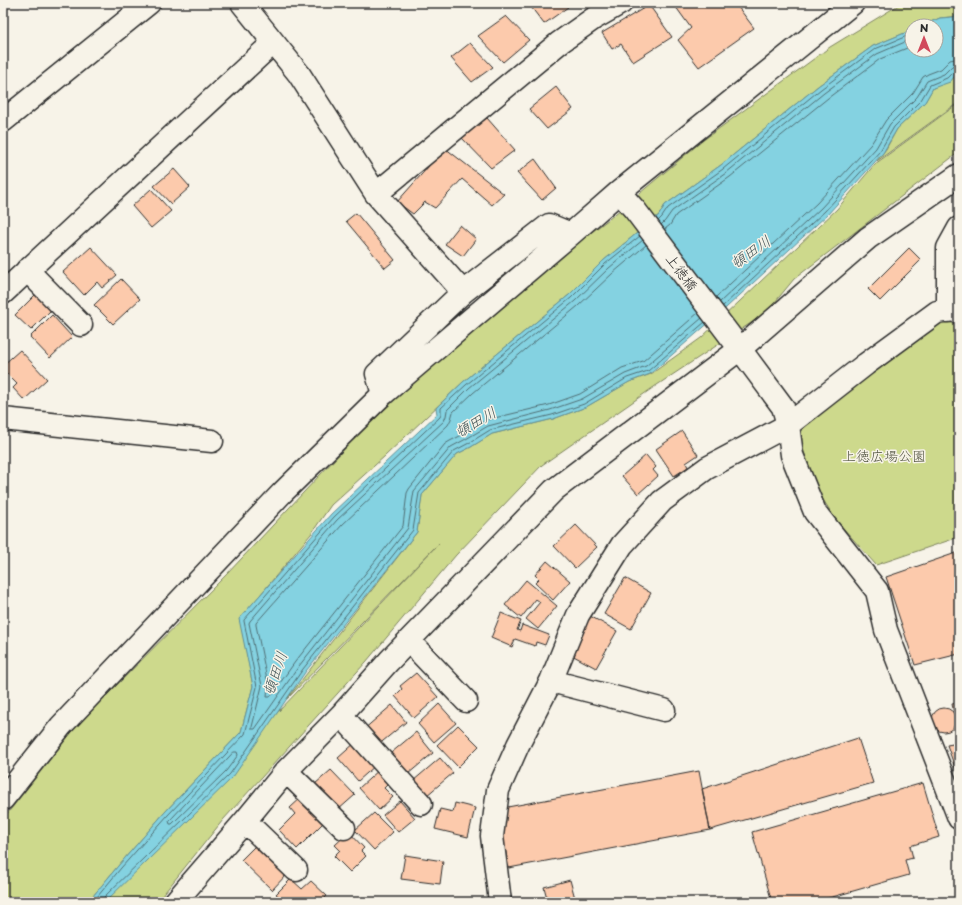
<svg xmlns="http://www.w3.org/2000/svg" width="962" height="905" viewBox="0 0 962 905" font-family="'Playpen Sans','Klee One',sans-serif">
<rect width="100%" height="100%" fill="#f7f3e8"/>
<filter id="ink" filterUnits="userSpaceOnUse"><feTurbulence type="fractalNoise" baseFrequency=".025" numOctaves="2"/><feDisplacementMap in="SourceGraphic" scale="8" xChannelSelector="R" yChannelSelector="G"/><feConvolveMatrix kernelMatrix="1 2 1 2 8 2 1 2 1" color-interpolation-filters="sRGB"/></filter>
<g filter="url(#ink)">
<!-- green -->
<path fill="#cdd98c" stroke="#7c825c" d="M902 3H959V16L940 18 921 26H912V30L873 46 818 86 721 165 665 205 659 215 603 261 569 295 463 382 385 456 331 505 311 534 240 619 253 686 241 732 165 812 118 866 88 902H3V819L79 723 227 574 365 427 532 277 609 219 702 141 830 47Z
M959 71V102L877 161 886 149 897 129 925 102 933 88 953 77Z
M959 103V152L794 279 766 313 654 387 542 465 456 555 366 662 223 820 157 902H102L218 775 439 543 287 699 417 532 422 495 457 454 471 447 492 434 553 419 586 407 629 382 651 374 701 338 837 209 875 164Z
M959 318V537L876 565 836 520 817 490 798 434 809 419 933 323Z"/>
<!-- water -->
<path fill="#84d2e1" stroke="#608f98" d="M959 13V71L950 82 933 88 925 102 897 129 883 153 828 214 727 307 650 374 629 382 586 407 553 419 492 434 471 447 457 454 422 495 417 532 306 671 233 777 105 902H88L118 866 165 812 241 732 253 686 239 619 331 514 437 414 436 408 463 382 569 295 603 261 659 215 665 205 721 165 818 86 873 46 912 30V50H936V26H921L940 18 953 17Z"/>
<g fill="none" stroke-linecap="round" stroke-linejoin="round">
<!-- shore -->
<path stroke="#4f6e74" stroke-width="1" d="M658 221 662 217 668 208 723 169 821 89 875 49 912 34
M661 225 665 221 672 211 726 173 824 93 877 54 912 39
M665 229 670 225 676 215 730 177 828 98 880 59 912 46
M643 240 609 268 575 301 469 388 447 410 446 416 444 421 337 520 250 621 249 623 262 686 252 727V729H255L299 666 408 528 414 491 451 447 466 439 488 426 550 410 582 399 625 374 646 366 702 318
M646 245 613 273 578 306 473 393 453 412 451 419 448 425 342 525 256 623V625L268 684 267 697H270L295 662 403 526 407 493 409 489 445 444 450 441 464 434 486 420 549 405 580 394 622 368 643 361 698 313
M716 297 817 203 871 144 886 120 913 93 923 77 928 74 941 69 950 60 959 58
M720 302 821 208 876 148 890 124 917 97 927 81 944 74 952 66 959 64
M723 306 825 211 880 151 894 127 921 100 930 85 947 78 955 70 959 69
M234 752H237L238 755 226 771 172 824H170L169 821 172 818Z
M93 902 121 868 168 815 245 734 257 687 244 621V620L334 517 440 417 441 415V408L466 385 571 298 605 264 640 236
M102 902 104 897 230 774 303 669 413 530 419 493 454 451 469 443 490 430 552 415 584 404 627 378 648 371 705 322"/>
</g>
<!-- building -->
<path fill="#fccaac" stroke="#2b2b2b" d="M528 3H565L568 7 544 24Z
M673 3H735L754 28 699 67 678 40 691 28Z
M649 5 672 37 633 62 621 44 612 49 602 33Z
M506 16 529 40 503 62 478 36Z
M470 43 493 67 472 82 451 58Z
M556 87 573 109 547 129 529 109Z
M487 118 515 150 491 168 460 136Z
M445 148 504 194 492 205 462 179 435 208 425 202 413 214 397 202Z
M535 159 556 188 542 200 517 173Z
M174 169 190 187 171 204 154 186Z
M151 189 171 211 151 228 132 206Z
M356 213 395 260 385 268 346 221Z
M460 225 476 239 463 256 445 244Z
M91 247 117 275 102 288 97 282 84 295 63 272Z
M909 248 921 260 880 301 868 289Z
M121 279 140 299 113 324 94 305Z
M39 291 54 307 31 330 15 315Z
M52 315 72 337 50 358 30 337Z
M20 350 47 379 24 400 13 388 17 384 3 370V365Z
M682 431 698 455 686 463 688 467 674 476 656 449Z
M646 455 656 467 653 470 658 476 638 494 622 476Z
M576 525 597 547 575 568 554 546Z
M959 552V654L915 665 886 577Z
M547 561 570 581 553 600 535 583 539 579 535 575Z
M625 578 651 593 631 629 604 614Z
M526 580 557 606 538 629 526 619 540 602 536 599 521 618 505 605Z
M501 613 521 621 517 630 520 631 522 625 549 635 545 645 536 642 535 646 515 639 512 647 491 638Z
M590 616 617 631 596 668 568 653Z
M416 673 438 697 414 718 395 696 402 689 400 686Z
M959 703V735L952 704Z
M439 704 456 723 434 742 418 724Z
M392 705 406 722 377 746 363 730Z
M932 720a12 12 0 1 1 24 0a12 12 0 1 1-24 0Z
M458 725 479 746 458 767 437 745Z
M416 732 433 753 408 774 391 753Z
M858 738 873 783 710 830 702 789Z
M356 742 376 765 358 781 338 758Z
M959 743V779L947 745Z
M440 758 453 773 426 796 413 781Z
M380 769 391 781 384 788 393 797 379 810 359 788Z
M331 770 355 795 338 810 315 784Z
M699 771 710 830 509 868 497 809Z
M923 783 939 837 910 846 913 858 905 860 909 875 815 902H772L752 832Z
M303 796 326 820 297 849 279 830 295 814 290 808Z
M400 801 415 818 398 832 383 815Z
M455 803 475 808 468 837 435 829 440 809 453 812Z
M374 813 393 832 374 850 355 830Z
M349 832 364 848 361 851 366 856 350 872 334 856 340 850 335 845Z
M257 844 287 874 272 890 241 860Z
M405 855 443 861 440 884 401 879Z
M291 879 302 889 311 881 327 896 321 902H285L276 894Z
M570 880 576 902H548L544 887Z"/>
<g fill="none" stroke-linecap="round" stroke-linejoin="round">
<defs>
<path id="minor" d="M242 3 299 74 376 194 463 292 377 374 383 394
M3 121 149 3
M619 192 635 210 740 349 783 407 788 425 792 455 815 512 877 591 886 630 959 818
M376 194 559 43 593 19 621 3
M27 270 81 325
M463 292 549 225 571 234
M3 293 273 43
M948 311V248L959 228
M3 419 212 441
M409 641 466 701
M551 681 664 710
M341 715 421 804
M286 771 344 828
M3 799 61 726 282 493 383 394 571 234 619 192 853 3
M245 821 296 870
M175 902 245 821 286 771 341 715 389 661 554 490 740 349 868 238 959 175
M500 902 492 836 498 790 518 745 551 681 578 615 622 545 662 501 707 468 788 425 866 364 937 312 951 310 959 312"/>
</defs>
<!-- minor casing -->
<use href="#minor" stroke="#2b2b2b" stroke-width="25"/>
<!-- minor -->
<use href="#minor" stroke="#f7f3e8" stroke-width="22"/>
</g>
</g>
<g text-anchor="middle" dominant-baseline="central" stroke-width="3" stroke-linejoin="round" paint-order="stroke">
<!-- street labels -->
<g font-size="14" fill="#2b2b2b" stroke="#f7f3e8">
<text transform="translate(682 272) rotate(53)">上徳橋</text>
</g>
<!-- park labels -->
<g font-size="14" fill="#545643" stroke="#f7f3e8">
<text x="884" y="455">上徳広場公園</text>
</g>
<!-- water labels -->
<g font-size="15" font-style="italic" fill="#415558" stroke="#f7f3e8">
<text transform="translate(750 251) rotate(-35)">頓田川</text>
<text transform="translate(475 421) rotate(-30)">頓田川</text>
<text transform="translate(274 673) rotate(-71)">頓田川</text>
</g>
</g>
<!-- margin -->
<rect width="962" height="905" fill="none" stroke="#f7f3e8" stroke-width="16"/>
<rect x="8" y="8" width="946" height="889" fill="none" stroke="#2b2b2b" stroke-width="1.5" filter="url(#ink)"/>
<!-- north arrow -->
<g transform="translate(924 38)"><circle r="19" fill="#f7f3e8" stroke="#a5a39c"/>
<path d="M0-3L7 15L0 10L-7 15Z" fill="#d1495b"/>
<text y="-6" font-size="11" font-weight="bold" text-anchor="middle" fill="#2b2b2b">N</text>
</g>
</svg>
